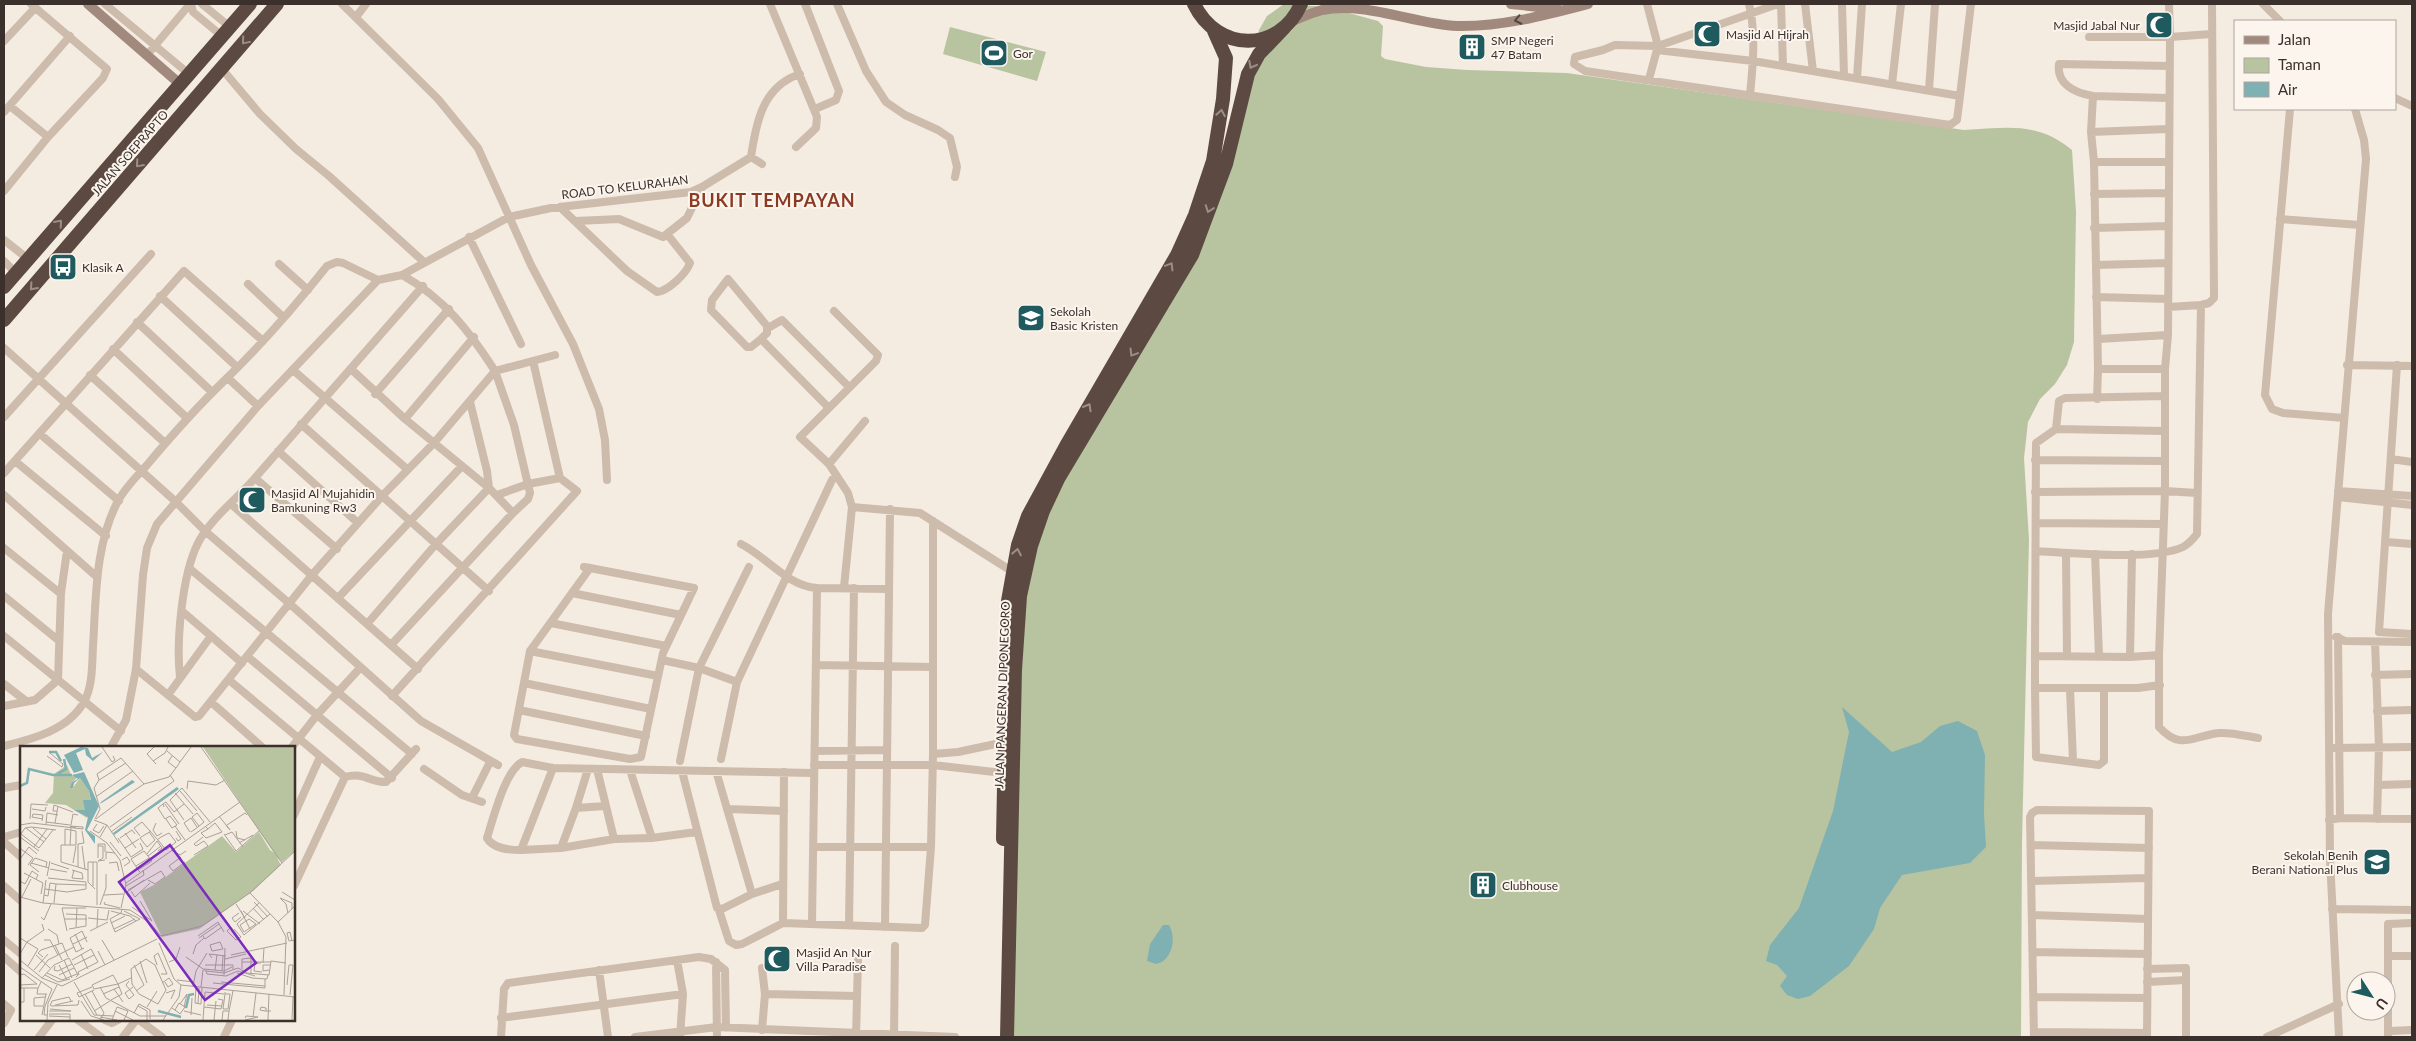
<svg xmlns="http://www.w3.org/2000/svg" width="2416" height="1041" viewBox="0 0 2416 1041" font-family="Lato,sans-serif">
<rect width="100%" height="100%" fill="#f4ebe1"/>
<!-- green -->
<path fill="#b8c4a0" d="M1284 4 1327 7 1378 21 1383 26 1381 56 1385 59 1426 67 1467 70 1567 73 1964 130C2006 128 2037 121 2072 150L2076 212 2074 342 2067 365 2055 384 2040 399 2028 422 2024 458 2029 540 2022 843 2021 1037H1004L1028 544 1161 301 1248 92 1259 30 1267 16Z
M950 27 1046 52 1037 81 943 54Z"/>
<!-- water -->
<path fill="#7fb0b2" d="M1842 707 1892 752 1921 742 1940 726 1958 721 1977 731 1985 755 1984 814 1986 847 1970 863 1902 875 1880 908 1874 929 1849 966 1810 996 1798 999 1787 995 1780 986 1787 976 1777 965 1766 961 1770 945 1799 908 1833 811 1849 732Z
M1163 925H1169C1176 937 1173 954 1162 962L1156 964 1147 961 1150 944Z"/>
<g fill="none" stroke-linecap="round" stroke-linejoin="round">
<!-- street -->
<path stroke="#cdbbac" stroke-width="8" d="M105 4 189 74
M191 4 193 12 222 36
M202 4 230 27
M342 4 438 99 478 148 531 265 573 344 599 409 605 440 607 480
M770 4 817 117 816 128 796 147
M805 4 839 91 836 100 815 109
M837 4 866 71 886 102 905 115 938 130 950 138 957 167 955 177
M1647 4 1658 46 1649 79
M1749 4C1756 32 1753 65 1750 95
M1778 4 1658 46 1615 45 1603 50 1575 57 1574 64 1585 71 1950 125 1957 120 1960 96
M1781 4 1783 66
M1805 4 1813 71
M1842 4 1844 76
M2263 4 2280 21
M356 17 366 4
M2089 37H2170L2169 4
M4 41 35 8
M1657 50 1753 61 1960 96 1971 4
M147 55 190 4
M222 69 260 114 296 149 329 176 424 262
M1857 78 1862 4
M1892 84 1901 4
M1929 90 1935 4
M2093 96 2168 98
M2395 98 2412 106
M10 106 48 137
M2290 109 2265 395 2272 409 2283 413 2344 418
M4 112 70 36
M2091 132 2168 129
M751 157C756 122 763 86 800 74
M2094 162H2167
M4 191 48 137 103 78 107 69 31 4
M2094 194 2169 193
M560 207 627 271 657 292C668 291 686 274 690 263L667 234
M2280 219 2360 225
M576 221 619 219 663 237 687 218 702 187
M2094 228 2168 226
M469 237 521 344
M4 240 28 259
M4 261 16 273
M279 264 308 290
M2096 265 2168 263
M248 284 283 317
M160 296 237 367
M2096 297 2168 299
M2168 307 2201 305
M137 322 212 392
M768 328 782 320 849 387
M761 339 751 347H747L711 310 712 300 728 279 767 326V333L761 339 829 408 800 437 829 464 848 493 852 507 844 587
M2098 339 2168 335
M4 348 175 501 205 531 290 604 421 721 498 765
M113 349 187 418
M533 361 560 478
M2347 365 2412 366
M2397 365 2379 632 2412 634
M351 369 405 419 489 488 513 513 391 645
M2098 369H2165
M293 370 407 469
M90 375 165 443
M228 378 258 406
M375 394 449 309
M2165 396 2065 398 2059 401 2056 429 2036 443 2035 656 2130 657 2159 655 2165 491V369L2168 335 2170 37 2211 34
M2097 399 2098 369 2094 162 2091 132 2093 96C2075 93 2056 84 2059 64L2170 66
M470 402 487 471 489 488
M829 408 876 361 878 355 834 311
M4 417 151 254
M405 419 474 337
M301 424 489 591
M2056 429 2164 431
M40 434 119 501
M278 451 358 523
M2391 459 2412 462
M2035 460 2164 461
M15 461 106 536
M829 464 865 421
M4 473 184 271 263 341
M255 478 337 549
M2338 491 2412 496
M2035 492 2165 491 2197 493
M4 495 97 577
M2338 497 2412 505
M231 504 418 669
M852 507 920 513 1013 572
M513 513 528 499 530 493 514 425 495 371 555 355
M2036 523 2162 524
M2387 542 2412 544
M741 544C767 557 787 586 817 588
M4 548 61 594
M2036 551C2071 553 2153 561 2183 547 2189 544 2193 539 2197 534L2201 305 2209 303 2214 298 2212 4
M2066 553 2067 656
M2095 554 2099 656
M584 567 590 568 694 588 663 653 641 757 630 759 517 739 514 735 530 651 590 568
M189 568 412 754
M572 593 681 615
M4 596 58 640
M338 598 462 466
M183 612 211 636
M551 623 666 646
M367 624 436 544 489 488
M4 636 121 731
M2336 637 2345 641 2412 642
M2375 642 2379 747 2377 819
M530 651 658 676
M2159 655V727C2181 751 2192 736 2219 733 2231 732 2246 736 2258 738
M2035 656V688
M248 657 392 778
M2130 657 2132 554
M662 660 699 668 680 761
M817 665 933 667
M136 669 195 717 199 716 312 575 383 495 434 443 495 371C470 332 444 298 402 275
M2375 675 2412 674
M180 677C176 642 182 575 198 543 211 518 237 499 255 478 311 414 367 350 423 286
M58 680 61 593 67 551
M229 680 345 777
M737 682 832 480
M524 683 651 709
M4 684 26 701
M2104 688V761L2099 765 2036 757 2035 688H2138L2160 685
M2070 689 2073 761
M168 695 211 636 242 663
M392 696 577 491 560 478 528 484 497 495
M211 702 262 747
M4 706 35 700 58 680
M519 710 646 736
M2377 711 2412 710
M4 746C33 739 68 730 84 702 93 686 92 663 93 646 96 599 95 544 118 501 125 488 137 476 147 465 172 435 198 406 226 379 262 344 296 305 327 266L337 262 343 263 378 280
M111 747 126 720 136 669 143 575 147 548 157 524 258 406 378 280 402 275 509 217 551 208 691 192 702 187 751 157 762 164
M292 747 317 715 360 668
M2334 748 2412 747
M815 751 887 750
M933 754 958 752 1005 742
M721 759 737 682 699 668 749 567
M814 765H933L1003 773
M553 768 521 850 561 848 576 808 605 806
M424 769 462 795 482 802
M597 769 614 839
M630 770 652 838
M682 771 717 908 722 909 752 894 782 884
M716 771 752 894
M2378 785 2412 784
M4 788 21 785
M472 798 490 762
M576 808 588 769
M727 809 784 811
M294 815 320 757
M2340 818 2412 819
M2329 820 2340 818 2338 637
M4 837 21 832
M4 842 21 857
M2031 845 2149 848
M814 847H931
M561 848 614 839 652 838 696 832
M521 850C509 850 493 849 487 838 493 819 505 771 522 762L553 768 814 773
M2032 881 2148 878
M4 886 21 901
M294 886 345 777C364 772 369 782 386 782L416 749
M2332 909 2412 910
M719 910 729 941 736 945 742 944 783 923 922 928 925 925 931 847 933 754V521
M2032 915 2148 919
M783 923 784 772
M812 923 817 588 889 589
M849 925 854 588
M885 927 890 509
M4 940 21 954
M2033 952 2148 954
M2388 956H2412
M4 957 21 972
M677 960 683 994 680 1037
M716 962 717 1037
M762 968 765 994 762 1030
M2147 969 2186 968V1037
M599 970 608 1037
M2147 982 2186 980
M765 994 857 996
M2034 997 2147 998
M4 1004 11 1010 4 1023
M501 1018 683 994
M78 1020 101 1037
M105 1020 112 1023 118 1020
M139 1020 162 1037
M2389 1031 2412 1030
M2034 1032 2147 1033
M39 1037 52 1020
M123 1037 136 1020
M224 1037 232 1020
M501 1037 504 989 508 983 699 957 711 959 725 970 726 1028
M635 1037 717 1027 955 1037
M856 1037 858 960
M894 1037 895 946
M2034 1037 2030 817 2032 813 2037 810 2149 811 2147 1037
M2267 1037 2339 1004
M2339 1037 2330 859 2328 614 2366 159 2364 140 2355 109
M2388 1037V924L2412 923"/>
<!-- secondary -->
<path stroke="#a18a7d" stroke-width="10" d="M88 4 180 84
M1511 4 1558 9
M1290 22C1300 18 1311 13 1322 10 1364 1 1415 24 1457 26 1502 27 1546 15 1588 4"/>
<!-- highway -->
<path stroke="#5c4a42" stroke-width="14" d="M1194 4C1217 52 1279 54 1301 4
M4 287 250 4
M4 320 277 4
M1007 662 1008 601 1018 545 1028 516 1066 446 1177 255 1195 215 1213 161 1223 99 1226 58 1214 31
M1003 839 1005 736
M1007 1037 1015 670 1020 596 1031 546 1043 511 1058 479 1192 255 1226 164 1248 74 1259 54 1284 28"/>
</g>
<!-- one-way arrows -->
<defs><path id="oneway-chevron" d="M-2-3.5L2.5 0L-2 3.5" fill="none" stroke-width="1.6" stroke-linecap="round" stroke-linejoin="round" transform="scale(1.25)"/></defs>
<use stroke="#544640" href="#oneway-chevron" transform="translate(1518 20) rotate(168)"/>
<g stroke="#9c8e87">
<use href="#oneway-chevron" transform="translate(245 41) rotate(130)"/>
<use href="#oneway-chevron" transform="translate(1252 65) rotate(118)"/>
<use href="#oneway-chevron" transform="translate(1221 113) rotate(-80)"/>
<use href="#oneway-chevron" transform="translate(139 164) rotate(131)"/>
<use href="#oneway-chevron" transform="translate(1209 209) rotate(110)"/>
<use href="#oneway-chevron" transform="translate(59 223) rotate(-49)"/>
<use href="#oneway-chevron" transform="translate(1170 266) rotate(-59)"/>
<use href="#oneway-chevron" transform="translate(33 287) rotate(132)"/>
<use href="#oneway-chevron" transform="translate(1133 353) rotate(121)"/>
<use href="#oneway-chevron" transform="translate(1088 407) rotate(-60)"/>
<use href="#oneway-chevron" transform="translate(1017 552) rotate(-79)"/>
</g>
<!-- icons -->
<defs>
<symbol id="mosque-square" viewBox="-11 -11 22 22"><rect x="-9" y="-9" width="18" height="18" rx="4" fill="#1f5a5e" stroke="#fbf5ee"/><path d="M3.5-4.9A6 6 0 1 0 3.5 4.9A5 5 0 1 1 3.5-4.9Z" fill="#fff"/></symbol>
<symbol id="building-square" viewBox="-11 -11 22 22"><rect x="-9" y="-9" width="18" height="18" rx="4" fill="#1f5a5e" stroke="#fbf5ee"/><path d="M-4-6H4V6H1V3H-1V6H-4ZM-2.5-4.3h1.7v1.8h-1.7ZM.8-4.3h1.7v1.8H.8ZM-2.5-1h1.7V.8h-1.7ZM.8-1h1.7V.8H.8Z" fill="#fff"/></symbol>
<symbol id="stadium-square" viewBox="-11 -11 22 22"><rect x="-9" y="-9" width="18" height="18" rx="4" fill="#1f5a5e" stroke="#fbf5ee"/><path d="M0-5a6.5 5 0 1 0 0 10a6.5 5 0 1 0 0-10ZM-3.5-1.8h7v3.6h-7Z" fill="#fff"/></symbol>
<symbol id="bus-square" viewBox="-11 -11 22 22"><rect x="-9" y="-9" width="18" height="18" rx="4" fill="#1f5a5e" stroke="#fbf5ee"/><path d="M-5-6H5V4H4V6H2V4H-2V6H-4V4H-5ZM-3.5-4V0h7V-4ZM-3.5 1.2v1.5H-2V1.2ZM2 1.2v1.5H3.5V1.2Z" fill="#fff"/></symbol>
<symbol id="school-square" viewBox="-11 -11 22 22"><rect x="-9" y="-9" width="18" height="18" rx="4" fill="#1f5a5e" stroke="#fbf5ee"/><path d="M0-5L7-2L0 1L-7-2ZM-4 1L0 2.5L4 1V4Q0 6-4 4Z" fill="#fff"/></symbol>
</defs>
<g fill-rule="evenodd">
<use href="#mosque-square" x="2143" y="9" width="32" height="32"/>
<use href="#mosque-square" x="1691" y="18" width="32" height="32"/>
<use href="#building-square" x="1456" y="31" width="32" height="32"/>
<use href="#stadium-square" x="978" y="37" width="32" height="32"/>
<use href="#bus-square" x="47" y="251" width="32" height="32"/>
<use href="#school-square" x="1015" y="302" width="32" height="32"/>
<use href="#mosque-square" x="236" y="484" width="32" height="32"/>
<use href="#school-square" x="2361" y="846" width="32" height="32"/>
<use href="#building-square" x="1467" y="869" width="32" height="32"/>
<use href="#mosque-square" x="761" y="943" width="32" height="32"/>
</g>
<g text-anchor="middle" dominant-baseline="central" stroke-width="4" stroke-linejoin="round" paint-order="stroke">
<!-- poi labels -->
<g font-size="12" fill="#3b302b" stroke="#fbf5ee" text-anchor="start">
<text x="2140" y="25" text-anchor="end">Masjid Jabal Nur</text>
<text x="1726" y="34">Masjid Al Hijrah</text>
<text x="1491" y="40">SMP Negeri<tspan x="1491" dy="14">47 Batam</tspan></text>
<text x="1013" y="53">Gor</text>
<text x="82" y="267">Klasik A</text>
<text x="1050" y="311">Sekolah<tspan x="1050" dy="14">Basic Kristen</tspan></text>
<text x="271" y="493">Masjid Al Mujahidin<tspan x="271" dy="14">Bamkuning Rw3</tspan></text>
<text x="2358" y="855" text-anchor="end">Sekolah Benih<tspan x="2358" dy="14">Berani National Plus</tspan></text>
<text x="1502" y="885">Clubhouse</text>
<text x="796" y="952">Masjid An Nur<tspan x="796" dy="14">Villa Paradise</tspan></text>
</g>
<!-- street labels -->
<g font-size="12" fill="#3b302b" stroke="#fbf5ee">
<text transform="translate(130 153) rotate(-49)">JALAN SOEPRAPTO</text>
<text transform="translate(625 187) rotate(-7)">ROAD TO KELURAHAN</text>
<text transform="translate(1002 695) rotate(-88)">JALAN PANGERAN DIPONEGORO</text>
</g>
<!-- district labels -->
<g font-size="18" font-weight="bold" letter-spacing="1" fill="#8c3b22" stroke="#fbf5ee">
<text x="772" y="200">BUKIT TEMPAYAN</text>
</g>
</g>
<!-- overview -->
<g transform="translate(20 746)">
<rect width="275" height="275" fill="#f4ebe1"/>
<path d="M183 1H275V105L262 116 257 112 261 119 233 145 179 183 142 191 120 146 136 138 202 90 216 106 239 86 250 104 254 107ZM47 19 51 29 58 31 52 36V43L60 32 69 45 73 64 67 72 46 59 25 57 33 47 34 28Z" fill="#b8c4a0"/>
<path d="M61 1 68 2 72 12 83 6 73 15 66 9 65 3 56 7 63 24 54 27 44 9ZM64 26 79 60 67 84 75 90V98L65 84 68 71 54 64H65L63 54H71L69 45 60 32 54 37 53 42H50L52 36 58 33 52 29ZM112 34 115 36 80 58 81 56ZM157 41 159 43 94 89 93 87Z" fill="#7fb0b2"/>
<path fill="none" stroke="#7fb0b2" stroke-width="2.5" d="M29 6H36L41 15M37 28 46 23 44 13M0 40 7 37 9 23 33 29H52M166 262 169 249 174 248M138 265 161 271"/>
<path fill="none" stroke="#aaa098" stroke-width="1" d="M82 1 92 16 95 14 93 10M134 1 127 8 136 18M181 1 262 117M147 5 160 16 156 22 148 16 152 10M27 10 42 21 43 18 30 7M133 15 145 7 148 1M160 16 171 1M79 34 106 17M162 42 190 76M162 42 150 54 164 74M167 43 168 35 196 39 205 34M160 45 177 65M155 47 173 68M77 50 113 25M143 58 146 56 154 66 164 58M145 58 159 78M144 61 143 58 138 62 145 73 150 70 157 79 152 82 146 73M12 63 25 65 26 61M37 65H33L34 59 53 66M199 70 210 84 206 79M10 73 11 58 28 59M75 73 80 63 74 42 79 34 77 28 101 12 124 38M76 73 112 46 124 38 149 31 156 22M74 74 87 79 80 91M22 75 23 69 13 68 12 71 23 73M26 76 50 79M122 76 137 93M35 77 38 60M136 77 133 84 137 90 142 87M26 78 27 67 38 69M77 78 73 84 79 87 84 80M0 79 12 77 63 83V81L50 80 56 82M51 79 53 68 58 69M87 79 99 97M207 79 225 67 227 69M155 80 165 94M185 80 188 83 195 77 202 86 186 92 181 87 188 83M90 81 154 35 150 29M6 82 24 96M13 82 26 93M45 83 56 85V99H45ZM33 84 19 102 1 88 5 82 11 81 36 84M62 85 64 97 58 98V121L68 124M70 85 87 97 100 114 106 139 101 162M216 85 217 92 225 94M91 86 112 71M129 86 135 94 127 101 120 92 126 88 128 87 131 85M170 86 164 77 171 72 177 81M171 86 178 81 184 76 177 67 172 71 179 80M105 87 116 102M204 88 216 105 239 85M205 89 212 86 223 101M120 90 114 82 122 76M0 91 19 105M98 92 111 111 123 103 120 97M100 92 112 84 115 88M156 92 158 95 161 93 156 85M137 94 141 91 149 87 156 96 146 104 138 94M90 96 101 110M219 97 233 89M45 99H41V116L58 121M50 99 51 82M62 100 65 123M78 100H83V112L78 115 85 114M14 101 27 83M105 102 119 93M1 103 13 112 8 119M151 104 160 109 166 105M127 108 137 95 142 102 138 105M174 109 188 100 184 95 176 100 174 98 183 91M128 110 141 100M161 111 149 120 153 125 165 116M15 112 10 119 19 126M15 112 27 116 26 121M78 112V98H85V106M0 113 9 101 17 108M86 113V106L95 107M102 114 107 111 110 116 104 120M11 117 29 122M31 117 49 123M53 117 56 100M89 117 97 116 99 125M116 120 129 112M30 123 47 126M52 124 62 127 63 133 52 132 54 124M118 124 132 115 124 105 111 113 117 122 118 124 120 126M4 127 23 137 21 148M27 130 30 115M0 135 5 138 12 125 18 129 16 133M106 137 220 56M36 138 66 139M73 140V116M106 140 124 129 123 124M25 143 47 146 66 143V136L28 132M75 143 68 136V116H77V159M108 144 141 125 145 131 135 138 128 134M111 145 115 151 130 137M107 146 124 134M262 146 275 154M230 147 258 176 266 191 264 249M24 149 28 150 30 137 36 138 34 157M84 149 103 148M0 151 23 157 110 164 130 177 141 190M2 151 11 133M85 156 84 158 100 162M234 156 248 171M23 157 26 134M239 157 217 178 224 189 250 168M216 158 225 172M80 159 86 142V128M112 161 132 175 120 155M233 162 244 174M102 163 101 167 90 173 95 186 120 173 104 165M91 165 110 170 116 175M221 165 230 183M223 165 240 178M219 167 212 172 215 176 221 171M268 167 266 158 260 152 272 157V163M46 168 66 169V180L49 183M201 168 219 192M21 171 24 174 31 158M68 172 87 174 89 164M45 173H67M229 173 236 178 224 186 220 179ZM258 176 275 160M91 177 105 170M56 181 57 162M77 181 78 163M210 182 207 185 216 194 221 191 214 183M28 183 37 189 39 198M94 183 115 173M47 185 42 162H66M70 185 88 176M55 188 62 203M141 190 182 180 231 146 275 105M178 190 198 176 204 186M183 190 185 193 202 181M0 192 18 203 8 220M179 192 199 178M24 194H30L38 209M82 194 94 214M272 195 270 186 267 187 269 195 275 194M139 197 154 233 161 239 275 251M53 198 67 191M35 199 42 214M64 202 56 206 50 192 62 185 67 196M78 205 85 219M192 205 203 203 200 196 190 199 192 205M0 208 7 196 24 184 22 178M61 208 68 223M173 208 176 199 184 192M16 209 30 222M211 209 267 197M23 211 18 207 21 204 42 197 48 211M166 211 186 225 204 227 218 222 227 227 249 229 251 215 266 217M192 212 189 208 206 210M126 213 135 219 146 244 138 258 119 248 112 238 111 223ZM205 213 226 208M0 214 22 232 42 240 137 193M44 214 52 232M52 214 71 203 78 216M120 215 127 237M149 216 156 213 160 201M222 216H251M241 217H235L234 225 242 226M243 217 244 202M39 219 47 234M54 219 74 209M114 219 124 239 116 245M137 219 134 210 138 207 147 228H141M185 219H213V223M35 220 34 224 38 225 52 218M0 221 32 243 25 260 24 269H27M184 223 204 225 212 221M222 223V213L231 212V228M14 224 28 208M195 224 197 209M249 224 243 225V219H251M186 225 187 228 206 230 218 225 235 230M202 225 203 210M19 226 28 214 54 201M27 227 42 234 57 228M217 227 232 232 247 233 248 229M0 229 4 228 17 238 0 239M25 229 38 236 50 233M39 229 54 222M59 229 58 226 78 216M204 229 205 202M22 232 34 219 49 212 58 229 56 231M157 234 174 236M109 235 106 239 114 249M54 236 74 269 93 270M201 236 245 240M142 237 149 232 153 238 148 241 145 236M193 237 245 242V233M72 239 74 243 98 238 102 248 91 254M72 239 93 229 98 238 111 232M267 239 269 219H273M173 240 176 225 187 207M80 241 86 252 120 270H146M113 241 105 247 109 253 114 249M176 241 175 257 181 258 182 242M181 241 183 224M0 242H18L21 236M18 242 17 248H27M94 243 103 256M72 245 84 267 80 274M146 247 155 244 151 253M65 248 77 269M83 248 99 241M205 248H210L208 263H203L205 248V246M270 249 273 219M59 251 74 244M59 251 57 247 72 241M61 255 71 270 84 274M0 256H4V242M178 257 179 242M160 258 167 248 164 261M35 259 53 255M187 259 202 260M23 260H14V252L25 251M30 260 32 255 49 251 51 255M31 260 58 259 59 254M118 260 127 265V274M127 261 137 245M184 261 201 263 203 254 198 253M152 262 159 267 160 268 165 261 159 257 155 264M29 265H51L30 263M74 265 90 255M95 265 113 274M164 265 181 269M209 265 213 245M246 265V262L241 261 240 264 245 265H251M114 267 119 258 130 264V273M29 268H50V274M22 269 26 248M171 269 172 252M29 270 50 271M80 271 97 274M233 271 236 247M27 274 28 257 37 239M92 274 97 261 108 265 104 274M143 274 159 251 161 239M183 274 185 246 204 248M194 274 196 255M202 274 203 265H209L208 274M225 274 238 271 226 270 225 272M248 274 249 248M272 274 273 251"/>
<path fill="#7b2cbf" fill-opacity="0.15" stroke="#7b2cbf" stroke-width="2.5" d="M150 99 236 217 185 254 99 136Z"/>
<rect width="275" height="275" fill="none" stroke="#3b302b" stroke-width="2.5"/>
</g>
<!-- border -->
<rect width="2416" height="1041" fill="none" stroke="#3b302b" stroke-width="10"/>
<!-- legend -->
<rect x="2234" y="20" width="162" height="90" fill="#fbf5ee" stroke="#aea6a0"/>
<rect x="2244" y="36" width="25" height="8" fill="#a18a7d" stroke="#aea6a0"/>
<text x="2278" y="45" font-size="15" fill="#3b302b">Jalan</text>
<rect x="2244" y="58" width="25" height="15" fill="#b8c4a0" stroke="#aea6a0"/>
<text x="2278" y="70" font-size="15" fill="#3b302b">Taman</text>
<rect x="2244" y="82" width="25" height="15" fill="#7fb0b2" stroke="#aea6a0"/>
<text x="2278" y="95" font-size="15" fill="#3b302b">Air</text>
<!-- north arrow -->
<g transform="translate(2371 996) rotate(126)"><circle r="24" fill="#fbf5ee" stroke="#aea6a0"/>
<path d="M0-4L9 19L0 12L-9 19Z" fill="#1f5a5e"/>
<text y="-8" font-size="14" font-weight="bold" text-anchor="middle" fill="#3b302b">U</text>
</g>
</svg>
